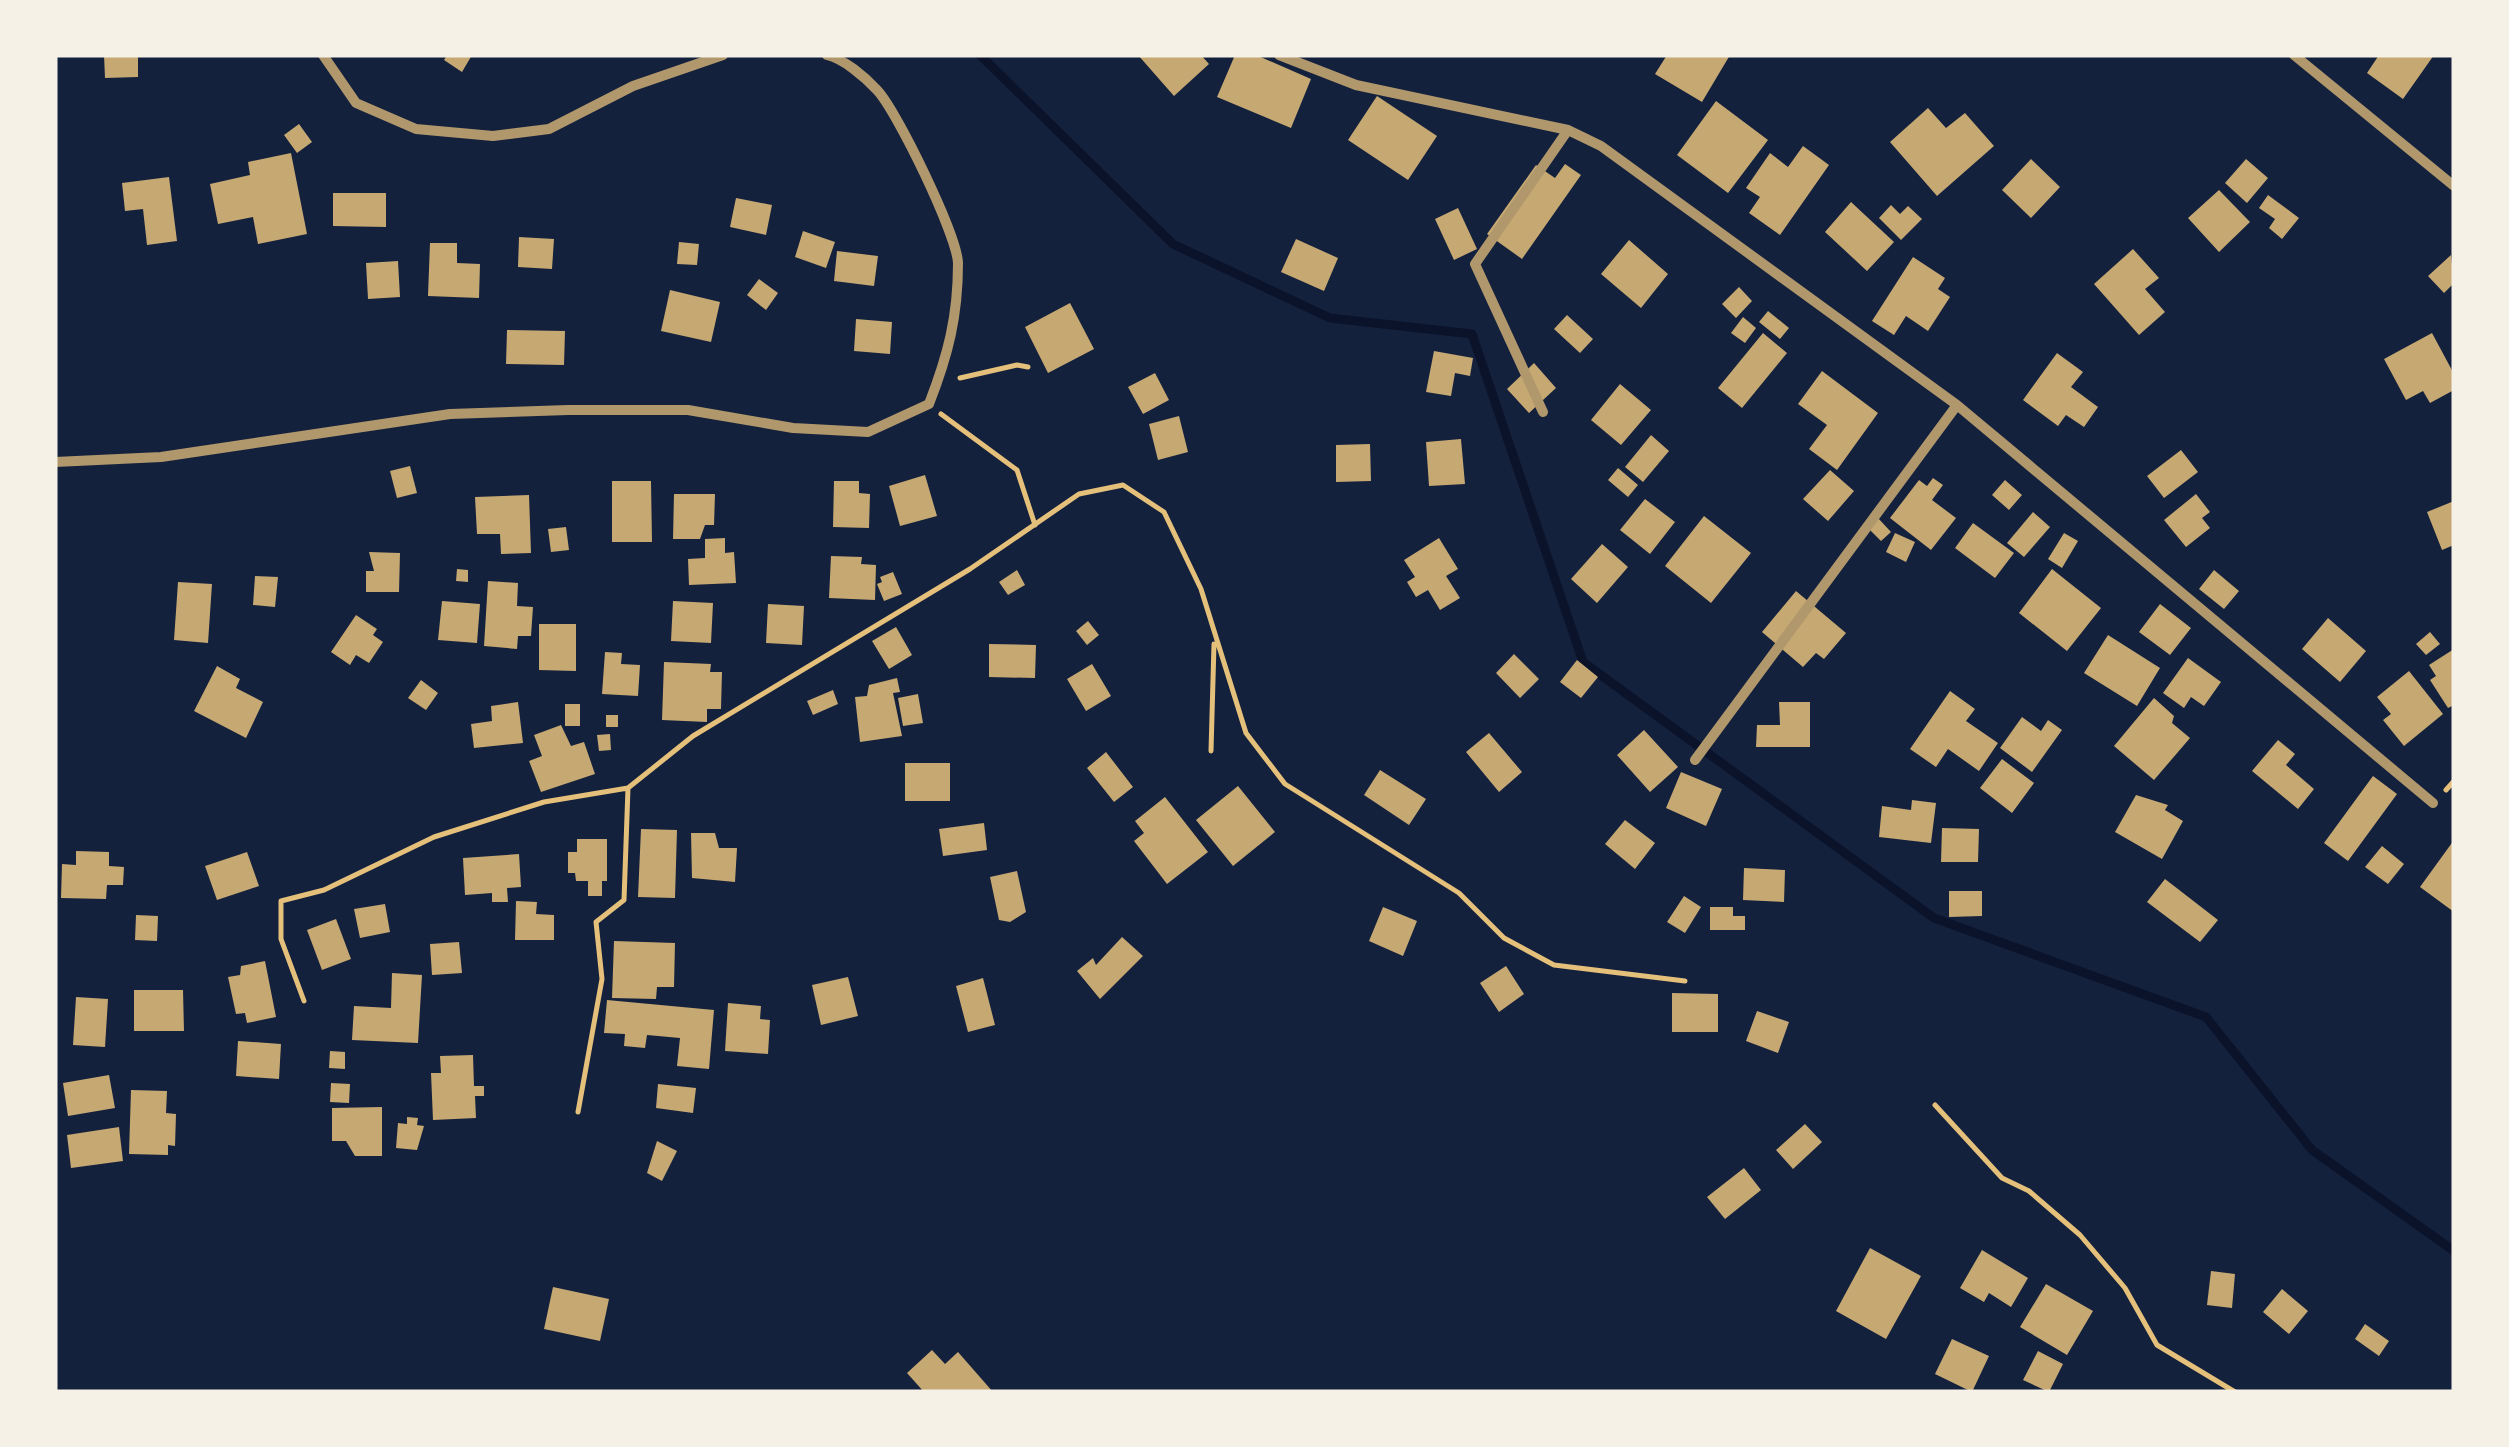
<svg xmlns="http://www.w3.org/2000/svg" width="2509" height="1447" viewBox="0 0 2509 1447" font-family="'Varela Round',sans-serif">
<rect width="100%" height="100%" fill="#14213d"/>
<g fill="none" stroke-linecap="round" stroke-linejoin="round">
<!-- stream -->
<path stroke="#0b132b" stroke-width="9" d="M980 55 1173 244 1330 318 1472 334 1583 662 1934 918 2206 1017 2312 1150 2454 1251"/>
</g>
<!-- building -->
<path fill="#c6a872" d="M104 55H138V77L105 78Z
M447 55H472L462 72 444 60Z
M1138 55H1201L1209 64 1174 96Z
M1235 55H1256L1311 79 1291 128 1217 97Z
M1667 55H1730L1702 102 1655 74Z
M2379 55H2434L2403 99 2367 73Z
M1377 96 1437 136 1408 180 1348 140Z
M1716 101 1768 140 1728 193 1677 155Z
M1928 108 1946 128 1965 113 1994 146 1937 196 1890 142Z
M299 124 312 142 297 153 284 135Z
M1803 146 1829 165 1780 235 1749 213 1760 197 1746 188 1770 153 1788 167Z
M291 153 307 234 258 244 253 217 218 224 210 184 250 175 248 162Z
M2031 159 2060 187 2031 218 2002 190Z
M2246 159 2268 178 2247 203 2225 183Z
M1565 164 1581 175 1522 259 1487 234 1536 165 1555 178Z
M169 177 177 241 147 245 143 209 125 211 122 183Z
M2219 190 2250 222 2219 252 2188 218Z
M333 193H386V227L333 226Z
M2268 195 2299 218 2282 239 2269 228 2275 219 2259 208Z
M736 198 772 205 766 235 730 227Z
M1851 202 1894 242 1867 271 1825 232Z
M1891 205 1900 214 1908 206 1922 219 1901 240 1879 218Z
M1458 208 1477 249 1454 260 1435 219Z
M803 231 835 242 826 268 795 257Z
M519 237 554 239 552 269 518 267Z
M1296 239 1338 258 1324 291 1281 272Z
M1629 240 1668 274 1641 308 1601 274Z
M679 242 699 244 697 265 677 264Z
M430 243H457V263L480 264 479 298 428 296Z
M2133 249 2159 278 2145 289 2165 312 2139 335 2094 284Z
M837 251 878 256 874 286 834 281Z
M2451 255 2454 283 2444 293 2428 276Z
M1913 257 1945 278 1938 289 1950 297 1928 331 1906 316 1894 335 1872 321Z
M398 261 400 297 368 299 366 263Z
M759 279 778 293 766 310 747 295Z
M1739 287 1752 301 1736 318 1722 304Z
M670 290 720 302 711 342 661 331Z
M1070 303 1094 349 1048 373 1025 327Z
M1768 311 1789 328 1780 339 1759 322Z
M1567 315 1593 339 1580 353 1554 329Z
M1743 317 1756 328 1745 343 1731 333Z
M856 319 892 322 890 354 854 351Z
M507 330 565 331 564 365 506 364Z
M1763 333 1787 353 1742 408 1718 388Z
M2432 333 2454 374V390L2430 403 2423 391 2406 400 2384 359Z
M1434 351 1473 358 1470 376 1455 373 1451 396 1426 392Z
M2057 353 2083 372 2071 387 2098 407 2084 427 2066 415 2058 426 2023 400Z
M1534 363 1556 388 1529 413 1507 389Z
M1822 371 1878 413 1837 470 1809 449 1827 425 1798 404Z
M1155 373 1169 400 1143 414 1128 387Z
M1620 384 1651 410 1621 445 1591 420Z
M1179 416 1188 452 1158 460 1149 424Z
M1651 435 1669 451 1643 482 1625 467Z
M1461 439 1465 484 1429 486 1426 442Z
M1370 444 1371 481 1336 482V445Z
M2181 450 2198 472 2164 498 2147 476Z
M410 466 417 493 397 498 390 471Z
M1618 468 1638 485 1628 497 1608 480Z
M1830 470 1854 491 1828 521 1803 499Z
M925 475 937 516 900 526 889 486Z
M1933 478 1943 485 1932 500 1956 518 1931 550 1890 518 1919 480 1927 486Z
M2005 480 2022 495 2009 510 1992 495Z
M612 481H651L652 542H612Z
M834 481H859V493L870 494 869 528 833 527Z
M674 494H715L714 525H705L700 539H673Z
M2196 494 2210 512 2202 518 2210 528 2186 547 2164 520Z
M529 495 531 553 501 554 500 534H477L475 497Z
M1645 499 1675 522 1650 554 1620 530Z
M2454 501V545L2442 550 2427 512Z
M2033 512 2050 527 2024 557 2007 543Z
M1704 516 1751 553 1711 603 1665 566Z
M1878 518 1891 532 1881 541 1868 528Z
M1973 523 2014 553 1995 578 1955 548Z
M566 527 569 550 551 552 548 529Z
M1895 533 1915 542 1906 562 1886 552Z
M2064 533 2078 541 2062 568 2048 559Z
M725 538V553L734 552 736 583 689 585 688 559 705 558V539Z
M1439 538 1458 569 1446 576 1460 598 1440 610 1428 590 1416 597 1407 582 1415 577 1404 560Z
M1602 544 1628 567 1597 603 1571 579Z
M369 552 400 553 399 592H366V571H374Z
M831 556 862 557 861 564 876 565 875 600 829 598Z
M457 569 468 570V582L456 581Z
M2052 569 2101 608 2067 651 2019 613Z
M1017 570 1025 585 1008 595 999 582Z
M2214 570 2239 591 2224 609 2199 589Z
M893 572 902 594 884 601 877 584 882 582 880 577Z
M255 576 278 577 275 607 253 605Z
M488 581 518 583 517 606 533 607 531 636H518L517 649 484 646Z
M178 582 212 584 208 643 174 640Z
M1796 591 1846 633 1824 659 1816 653 1803 667 1762 632Z
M442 601 480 604 477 643 438 640Z
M673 601 713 603 711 643 671 641Z
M768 604 804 606 802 645 766 643Z
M2160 604 2191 628 2170 655 2139 632Z
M356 615 377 629 373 635 383 642 369 663 356 655 350 665 331 652Z
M2328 618 2366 651 2340 682 2302 649Z
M1088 621 1099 635 1087 645 1076 631Z
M539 624H576V671L539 670Z
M896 627 912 655 889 669 872 641Z
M2430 632 2440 644 2426 655 2416 644Z
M2108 635 2160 668 2137 706 2084 673Z
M989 644 1036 645 1035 678 989 677Z
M2454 649V705L2448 708 2430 680 2436 676 2429 665Z
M605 652 622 653 621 664 640 665 638 696 602 694Z
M1514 654 1539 679 1520 698 1496 673Z
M2188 658 2221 682 2204 706 2191 697 2184 708 2163 693Z
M1577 660 1598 677 1581 698 1560 682Z
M664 662 711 664 710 672H722L721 709H707V722L662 720Z
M1092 664 1111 696 1086 711 1067 679Z
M217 666 240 679 236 688 263 702 246 738 194 711Z
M2409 671 2443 714 2404 746 2383 720 2391 714 2377 697Z
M897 678 900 692 893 693 902 736 860 742 855 697 867 696 869 685Z
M421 680 438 693 426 710 408 698Z
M833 690 838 704 813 715 807 701Z
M1950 691 1975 709 1966 721 1998 743 1979 771 1948 749 1936 767 1910 749Z
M918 694 923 723 903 726 898 698Z
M2154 698 2174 716 2172 723 2190 738 2154 780 2114 746Z
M518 702 523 743 474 748 471 724 492 721 491 706Z
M1779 702H1810V747H1756L1757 725H1780Z
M565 704H580V726H565Z
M606 715H618V727H606Z
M2022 717 2041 731 2048 720 2062 730 2032 772 2000 748Z
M561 725 571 746 584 742 595 774 541 792 529 761 542 756 534 735Z
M1644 730 1678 767 1650 792 1617 755Z
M1489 733 1522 772 1499 792 1466 752Z
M610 734 611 750 599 751 597 735Z
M2278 740 2295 754 2286 765 2314 789 2298 809 2252 771Z
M1106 752 1133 787 1114 802 1087 768Z
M2002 759 2034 783 2012 813 1980 788Z
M905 763H950V801H905Z
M1380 770 1426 799 1409 825 1364 795Z
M1681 772 1722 789 1706 826 1666 808Z
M2373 776 2397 794 2348 861 2324 843Z
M1238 786 1275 832 1233 866 1196 820Z
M2136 795 2168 805 2165 810 2183 821 2162 859 2115 832Z
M1165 797 1208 852 1167 884 1134 841 1144 833 1135 821Z
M1912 800 1936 803 1931 843 1879 837 1882 806 1911 810Z
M1625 820 1655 843 1635 869 1605 844Z
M984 823 987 850 943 856 939 829Z
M1942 828 1979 829 1978 862H1941Z
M641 829 677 830 675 898 638 897Z
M691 833H715L719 848H737L735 882 692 878Z
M577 839H607V881H602V896H588V881H576L575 873H568V852H577Z
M2454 840V912L2420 887Z
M2382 846 2404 864 2388 884 2365 867Z
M76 851 109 852V866L124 867 123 885H107L106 899 61 898 62 864 76 865Z
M247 852 259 886 217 900 205 866Z
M519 854 521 887 507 888 508 902H492V893L465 895 463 858Z
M1744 868 1785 870 1784 902 1743 900Z
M1017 871 1026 912 1010 922 999 920 990 877Z
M2165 879 2218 920 2200 942 2147 902Z
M1949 891H1982V916L1949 917Z
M1684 896 1701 907 1685 933 1667 922Z
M516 901 537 902 536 914 554 915V940H515Z
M385 904 390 932 360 938 354 909Z
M1383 907 1417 921 1403 956 1369 941Z
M1710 907H1733V916H1745V930H1710Z
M136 915 158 916 157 941 135 940Z
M336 919 351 959 322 970 307 930Z
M1122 937 1143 956 1100 999 1077 971 1093 958 1096 965Z
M614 941 675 943 674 987H657L656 999 612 998Z
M459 942 462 973 432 975 430 944Z
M265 961 276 1017 247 1023 245 1013 236 1014 228 977 240 975 241 966Z
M1506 966 1524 994 1499 1012 1480 983Z
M392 973 422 975 418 1043 352 1040 354 1006 391 1008Z
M848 977 858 1016 821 1025 812 985Z
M983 978 995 1025 968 1032 956 986Z
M134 990H183L184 1031H134Z
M1672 993 1718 994V1032H1672Z
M76 997 108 999 105 1047 73 1045Z
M607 1000 714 1010 709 1069 677 1066 680 1038 647 1035 645 1048 624 1046 625 1034 604 1033Z
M728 1003 761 1006 760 1019 770 1020 768 1054 725 1051Z
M1757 1011 1789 1022 1778 1053 1746 1041Z
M238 1041 281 1044 279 1079 236 1076Z
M330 1051 345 1052V1069L329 1068Z
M473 1055 474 1086H484V1096H475L476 1118 433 1120 431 1073H441L440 1056Z
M109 1075 115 1108 68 1116 63 1083Z
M331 1083 350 1084 349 1103 330 1102Z
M658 1084 696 1088 693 1113 656 1108Z
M131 1090 167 1091 166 1113 176 1114 175 1146 168 1145V1155L129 1154Z
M382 1107V1156H355L346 1141H332V1108Z
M407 1117 418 1118 417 1125 424 1126 417 1150 396 1148 398 1123 407 1124Z
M1805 1124 1822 1142 1793 1169 1776 1150Z
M119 1127 123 1161 71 1168 67 1135Z
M657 1141 677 1151 662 1181 647 1173Z
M1744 1168 1761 1190 1725 1219 1707 1197Z
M1870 1248 1921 1276 1886 1339 1836 1311Z
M1982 1250 2028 1278 2011 1307 1989 1293 1984 1302 1960 1288Z
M2211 1271 2235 1274 2232 1308 2207 1305Z
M2046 1284 2093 1311 2067 1355 2020 1327Z
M553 1287 609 1299 600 1341 544 1329Z
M2282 1289 2308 1311 2289 1334 2263 1312Z
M2365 1324 2389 1341 2379 1356 2355 1339Z
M1952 1339 1989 1356 1972 1392 1935 1374Z
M932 1350 945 1364 958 1352 993 1392H924L907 1373Z
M2038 1351 2063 1364 2049 1392 2023 1380Z"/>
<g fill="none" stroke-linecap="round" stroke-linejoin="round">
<!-- path -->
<path stroke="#e5c07b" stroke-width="5" d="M960 378 1017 365 1028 367
M941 414 1017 470 1035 525
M1211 751 1214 644
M2446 790 2454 781
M304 1001 281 939V901L324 890 434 837 544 802 628 788 693 736 970 569 1079 494 1123 485 1164 512 1201 589 1246 733 1285 784 1459 893 1504 938 1554 965 1685 981
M1935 1105 2002 1178 2029 1191 2080 1235 2125 1288 2157 1345 2235 1392
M578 1112 602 979 596 922 624 900 628 788"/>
<!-- minor -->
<path stroke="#b1986c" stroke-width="10" d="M323 55 356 103 416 129 493 136 549 129 633 86 723 55
M1279 55 1356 85 1568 130 1601 146 1957 405 2433 803
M2294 55 2454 186
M1543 412 1475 264 1568 130
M55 462 161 457 450 414 568 410H688L793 428 868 432 929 404C948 355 958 317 958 263 957 235 897 111 877 90 865 77 844 59 827 55
M1695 760 1957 405"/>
</g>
<!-- border -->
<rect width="2509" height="1447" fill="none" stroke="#f6f1e7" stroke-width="115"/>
</svg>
